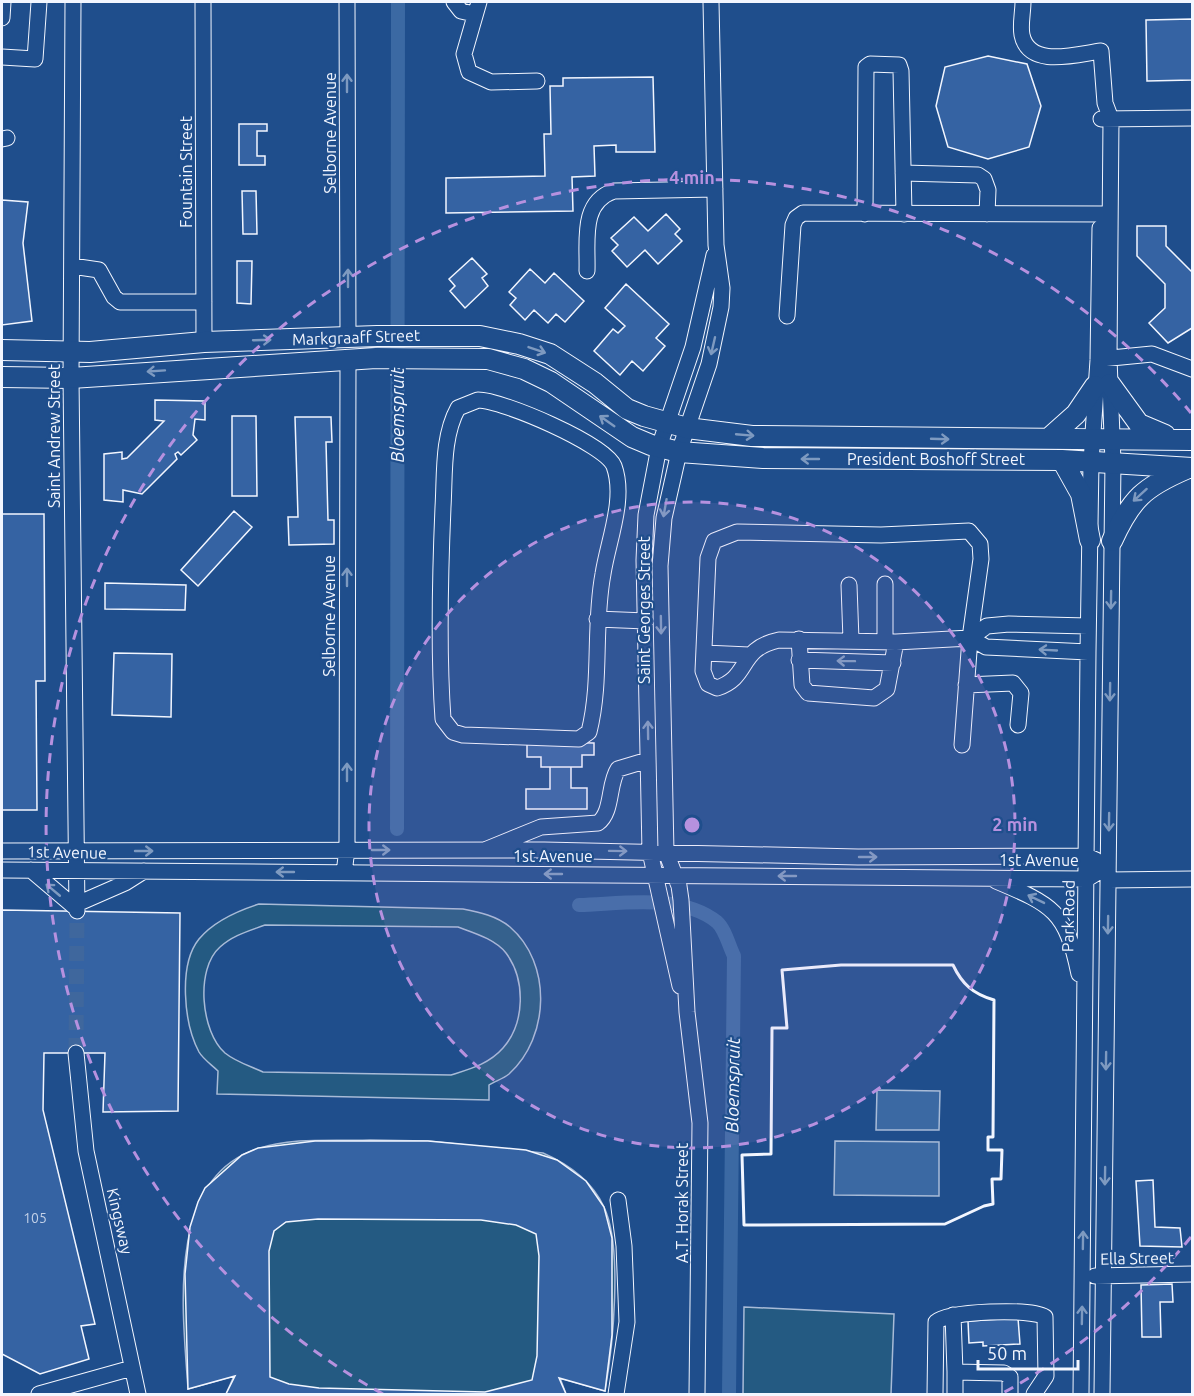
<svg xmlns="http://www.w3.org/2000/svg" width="1194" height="1396" viewBox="0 0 1194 1396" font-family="Ubuntu,sans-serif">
<rect width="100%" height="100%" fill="#1f4e8c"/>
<!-- green -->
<path fill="#245a82" stroke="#a8bbd7" stroke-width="1.5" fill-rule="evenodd" d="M259 904 463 909C479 912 497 916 510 927 552 963 550 1037 509 1074 503 1079 495 1081 489 1085V1100L217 1094 218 1071C212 1065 203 1059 199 1052 184 1024 178 965 199 939 214 921 237 911 259 904ZM265 925 458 927C474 933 495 939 506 953 526 980 525 1023 503 1048 489 1064 470 1069 451 1075L263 1072C250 1066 236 1062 225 1053 201 1032 195 969 220 947 233 935 249 931 265 925Z
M370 1140 428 1141 543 1153C568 1164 592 1181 604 1207 623 1247 613 1346 605 1391L560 1378 566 1394H226L234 1376 188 1389C183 1314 165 1179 257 1149 291 1137 334 1141 370 1140Z
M744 1307 894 1314 891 1394H743Z"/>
<!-- water -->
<path fill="#3b69a3" stroke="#a8bbd7" stroke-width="1.5" d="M877 1090 940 1091 939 1130H876Z
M835 1141 939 1142V1196L834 1195Z"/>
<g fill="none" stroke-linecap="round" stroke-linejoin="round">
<!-- canal -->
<path stroke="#3b69a3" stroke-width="14" d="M397 829 398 2
M579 905C622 904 681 893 717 922 725 929 729 946 734 956L729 1394"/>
</g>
<!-- building -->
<path fill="#3563a3" stroke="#f2f6ff" stroke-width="1.5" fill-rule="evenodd" d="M1192 19V80L1147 81 1146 20Z
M988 56 1027 64 1041 106 1029 147 988 159 948 147 936 106 945 67Z
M653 77 655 152H616V145L594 146 595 176 572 177 573 211 446 213V178L545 176 544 134H551L550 86H563V78Z
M239 124H267V131H257V156H265V165H239Z
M242 191H256L257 234H243Z
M2 200 28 202 23 243 32 321 2 325Z
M666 214 680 229 675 234 682 241 658 264 645 250 627 267 612 251 618 245 611 238 634 217 648 231Z
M1137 226H1166V246L1192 272V328L1168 343 1149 323 1165 308V284L1137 256Z
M472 258 487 274 482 278 488 286 465 308 450 291 455 286 449 279Z
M237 261H252L251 304 237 303Z
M530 269 545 283 554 273 584 301 565 322 556 314 548 323 534 310 525 320 510 305 516 298 509 292Z
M626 284 669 324 656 338 665 346 643 371 632 361 620 375 594 351 613 329 618 333 625 326 605 308Z
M155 400 205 401V420L195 419 193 435 197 440 181 455 178 452 175 454 177 459 142 494 123 490V502L104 500V454L122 452V459L127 458 164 421 155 420Z
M232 416H256L257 496H232Z
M295 417H331L332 442H326L328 520H334V544L289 545 288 517H298Z
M234 511 252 527 198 586 181 570Z
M2 514H44L45 681H36L37 810H2Z
M105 583 186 585 185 610 105 609Z
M114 653 172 654 171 717 112 715Z
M527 742 594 743V755H582V767H541V757H527Z
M550 767H571V788H587V809H526V789H550Z
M2 910 180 913 178 1111 103 1112 105 1053H44L43 1110 95 1324 81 1326 89 1359 40 1374 2 1354Z
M315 1141H428L526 1150 557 1160 586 1181 604 1207 612 1238V1335L605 1391 559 1378 566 1394H226L235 1376 188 1389 185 1274 190 1227 198 1202 205 1188 242 1155 258 1148ZM318 1219 481 1220 516 1225 536 1234 539 1256 537 1356 532 1380 485 1392 319 1388 289 1384 270 1377 269 1251 274 1231 286 1222Z
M1153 1180 1155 1227 1180 1228 1182 1247 1140 1246 1136 1181Z
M1172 1284 1173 1302H1160L1161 1337H1142L1141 1285Z
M1018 1318 1020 1344 983 1346V1342L969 1343 968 1321Z"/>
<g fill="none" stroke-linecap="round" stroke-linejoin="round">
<!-- minor-tunnel -->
<path stroke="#3f679d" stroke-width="15" stroke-dasharray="15 8" stroke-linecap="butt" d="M76 1053 77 911"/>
<defs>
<path id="minor" d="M73 2 71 378 77 911
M203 2 204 342
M347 2 348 337
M454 2 461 11 474 14
M479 2 464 54 469 72 491 82 537 81
M1023 2C1023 12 1020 25 1022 35 1029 69 1077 54 1101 51L1105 103 1111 119 1109 358 1113 462 1102 1394
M2 18 3 2
M2 57 35 59 39 2
M1101 119 1192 118
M2 139 7 138
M903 173 978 175 984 179 988 190 987 214
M865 214 866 67 870 64 899 65 901 71 904 214
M72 266 99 270 114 297 120 302H204
M587 271C588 242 580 202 614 191L715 189
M787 316 793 225 796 218 803 213 1110 214
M1101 359 1152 354 1192 369
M478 400C502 400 605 444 614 466 626 499 608 541 603 574 593 627 602 680 589 732L579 739 463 735 453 732 443 719C438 649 440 577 443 507 445 475 442 437 458 408Z
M849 585 851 640
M597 619 646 621
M970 638 986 647 1088 652
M799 639 802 685 808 693 874 698 887 689 896 642
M885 641V584
M705 653 749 655
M799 660 893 663
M966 685 1013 683 1021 693 1018 725
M962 745 970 638 981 559 980 544 969 531 881 535 737 532 714 541 708 558 703 671 708 684 717 688C751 677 737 649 779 640L896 642 970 638 987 626 1009 624 1088 626
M487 849 541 827 598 823C613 812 608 784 618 769L648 760
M2 851 544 850 858 857 1087 856 1096 860
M2 870 1087 879 1108 866
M31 870 77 909
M344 873 347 849 348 360
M1109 880 1192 879
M996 881C1053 905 1066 911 1079 974
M77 904 125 883 144 871
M680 986 650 852 644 560 646 515 659 447 693 347 714 255
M76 1053 86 1151 138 1394
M1095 1276 1192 1274
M953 1315 955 1372
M39 1394 132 1368
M616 1394 627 1322 624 1246 618 1200
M697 1394 700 1123 687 1012 681 900 679 886 666 852 660 566 664 518 679 452 709 364 721 307 722 288 716 245 711 2
M935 1394 936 1322C948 1311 1031 1308 1045 1317L1046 1376 1034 1394
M955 1394V1372L1004 1373 1010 1377V1394
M1081 1394 1088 652 1091 462 1098 360 1100 228"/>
<path id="major" d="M2 350 90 352 204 342 377 336H480L519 344 550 354 595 383 627 409 644 416 687 428 752 436 1192 440
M2 377 71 378 376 358 488 359 524 369 551 382 632 437 651 445 679 452 763 458 1062 460 1192 468
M1110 384 1139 424 1165 435
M1048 439 1076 414 1095 386
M1062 460 1081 494 1090 540
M1112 541C1131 499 1144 487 1186 469"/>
</defs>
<!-- minor casing -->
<use href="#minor" stroke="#f2f6ff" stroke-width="17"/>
<!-- major casing -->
<use href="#major" stroke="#f2f6ff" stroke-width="22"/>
<!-- minor -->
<use href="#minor" stroke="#1f4e8c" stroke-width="15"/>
<!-- major -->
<use href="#major" stroke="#1f4e8c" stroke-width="20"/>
<!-- wall -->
<path stroke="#f2f6ff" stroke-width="3" d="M841 965H953C962 984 973 994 994 1000L993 1137H988V1150H1002L1001 1179H992L993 1204 984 1206 945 1224 744 1225 742 1155 771 1154 772 1028H787L782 970Z"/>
</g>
<!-- one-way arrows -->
<defs><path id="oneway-shaft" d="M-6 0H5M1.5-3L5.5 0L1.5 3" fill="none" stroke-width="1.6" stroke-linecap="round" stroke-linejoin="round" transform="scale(1.5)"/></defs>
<g stroke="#7e9ac0">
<use href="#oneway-shaft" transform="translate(347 83) rotate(-90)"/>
<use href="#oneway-shaft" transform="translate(348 278) rotate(-90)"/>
<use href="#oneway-shaft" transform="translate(262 340) rotate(-2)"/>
<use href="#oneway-shaft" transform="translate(713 346) rotate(103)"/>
<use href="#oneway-shaft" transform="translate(537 350) rotate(19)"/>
<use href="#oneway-shaft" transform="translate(156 371) rotate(176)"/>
<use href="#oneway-shaft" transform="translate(607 421) rotate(-145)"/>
<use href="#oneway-shaft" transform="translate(745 435) rotate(5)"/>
<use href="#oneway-shaft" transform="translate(940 439) rotate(2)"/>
<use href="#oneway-shaft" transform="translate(810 459) rotate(-180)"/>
<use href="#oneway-shaft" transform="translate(1140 495) rotate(138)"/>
<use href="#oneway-shaft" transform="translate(665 508) rotate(100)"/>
<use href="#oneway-shaft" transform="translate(347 577) rotate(-90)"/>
<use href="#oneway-shaft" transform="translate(1111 600) rotate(91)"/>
<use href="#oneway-shaft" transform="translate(661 625) rotate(89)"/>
<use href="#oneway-shaft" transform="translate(1048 650) rotate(-177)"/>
<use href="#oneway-shaft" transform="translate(846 661) rotate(-179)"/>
<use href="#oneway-shaft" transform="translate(1110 692) rotate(91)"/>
<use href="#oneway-shaft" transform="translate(648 730) rotate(-91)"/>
<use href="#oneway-shaft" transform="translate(347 772) rotate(-90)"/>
<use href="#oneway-shaft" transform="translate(1109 822) rotate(91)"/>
<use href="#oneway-shaft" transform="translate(381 850)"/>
<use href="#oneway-shaft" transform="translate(144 851)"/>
<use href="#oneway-shaft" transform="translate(618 851) rotate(1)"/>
<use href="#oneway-shaft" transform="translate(868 857)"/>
<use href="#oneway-shaft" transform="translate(285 872) rotate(-180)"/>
<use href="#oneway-shaft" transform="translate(553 874) rotate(-180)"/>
<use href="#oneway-shaft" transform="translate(787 876) rotate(-180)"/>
<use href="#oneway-shaft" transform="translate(53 890) rotate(-140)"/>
<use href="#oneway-shaft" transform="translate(1036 899) rotate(-154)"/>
<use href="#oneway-shaft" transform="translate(1108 925) rotate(91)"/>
<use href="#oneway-shaft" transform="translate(1106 1061) rotate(91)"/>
<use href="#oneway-shaft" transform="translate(1105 1176) rotate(91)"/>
<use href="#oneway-shaft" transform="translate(1083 1240) rotate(-89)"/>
<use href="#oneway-shaft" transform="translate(1082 1315) rotate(-89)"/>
</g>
<!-- distance rings -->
<circle cx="692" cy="825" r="323" fill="#b691df" fill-opacity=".12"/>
<g fill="none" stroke="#b691df" stroke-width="3" stroke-dasharray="10 8">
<circle cx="692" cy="825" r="323"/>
<path d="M1191 1237A647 647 0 0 1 1001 1394M383 1394A647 647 0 1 1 1191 413"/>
</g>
<g text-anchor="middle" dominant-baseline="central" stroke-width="4.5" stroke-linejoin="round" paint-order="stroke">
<!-- number labels -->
<g font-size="14" fill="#c3d1e8">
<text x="35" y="1218">105</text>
</g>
<!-- street labels -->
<g font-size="16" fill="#f2f6ff" stroke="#1f4e8c">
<text transform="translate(330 133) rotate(-90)">Selborne Avenue</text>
<text transform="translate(186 172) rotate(-90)">Fountain Street</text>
<text transform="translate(356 337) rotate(-2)">Markgraaff Street</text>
<text transform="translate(54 436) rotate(-90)">Saint Andrew Street</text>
<text x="936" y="459">President Boshoff Street</text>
<text transform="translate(644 610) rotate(-90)">Saint Georges Street</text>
<text transform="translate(329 616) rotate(-90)">Selborne Avenue</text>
<text transform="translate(67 852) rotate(1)">1st Avenue</text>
<text x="553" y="856">1st Avenue</text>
<text x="1039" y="860">1st Avenue</text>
<text transform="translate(1068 916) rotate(-89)">Park Road</text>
<text transform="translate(682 1203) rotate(-90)">A.T. Horak Street</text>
<text transform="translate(120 1221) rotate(77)">Kingsway</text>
<text transform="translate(1137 1258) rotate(-1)">Ella Street</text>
</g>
<!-- water labels -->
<g font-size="18" font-style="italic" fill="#f2f6ff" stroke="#1f4e8c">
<text transform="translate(397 415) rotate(-90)">Bloemspruit</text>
<text transform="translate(732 1085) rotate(-89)">Bloemspruit</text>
</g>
</g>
<circle cx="692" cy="825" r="9" fill="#b691df" stroke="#1f4e8c" stroke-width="3"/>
<g font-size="18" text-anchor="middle" font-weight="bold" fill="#b691df" stroke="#1f4e8c" stroke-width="4.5" stroke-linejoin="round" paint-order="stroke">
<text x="692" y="184">4 min</text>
<text x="1015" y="831">2 min</text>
</g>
<!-- border -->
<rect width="1194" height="1396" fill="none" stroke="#f2f6ff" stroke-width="6"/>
<!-- scale -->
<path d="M978 1360v9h100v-9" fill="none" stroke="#f2f6ff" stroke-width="3"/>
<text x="987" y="1360" font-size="18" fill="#f2f6ff" stroke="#1f4e8c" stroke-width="4.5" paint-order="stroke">50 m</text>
</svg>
